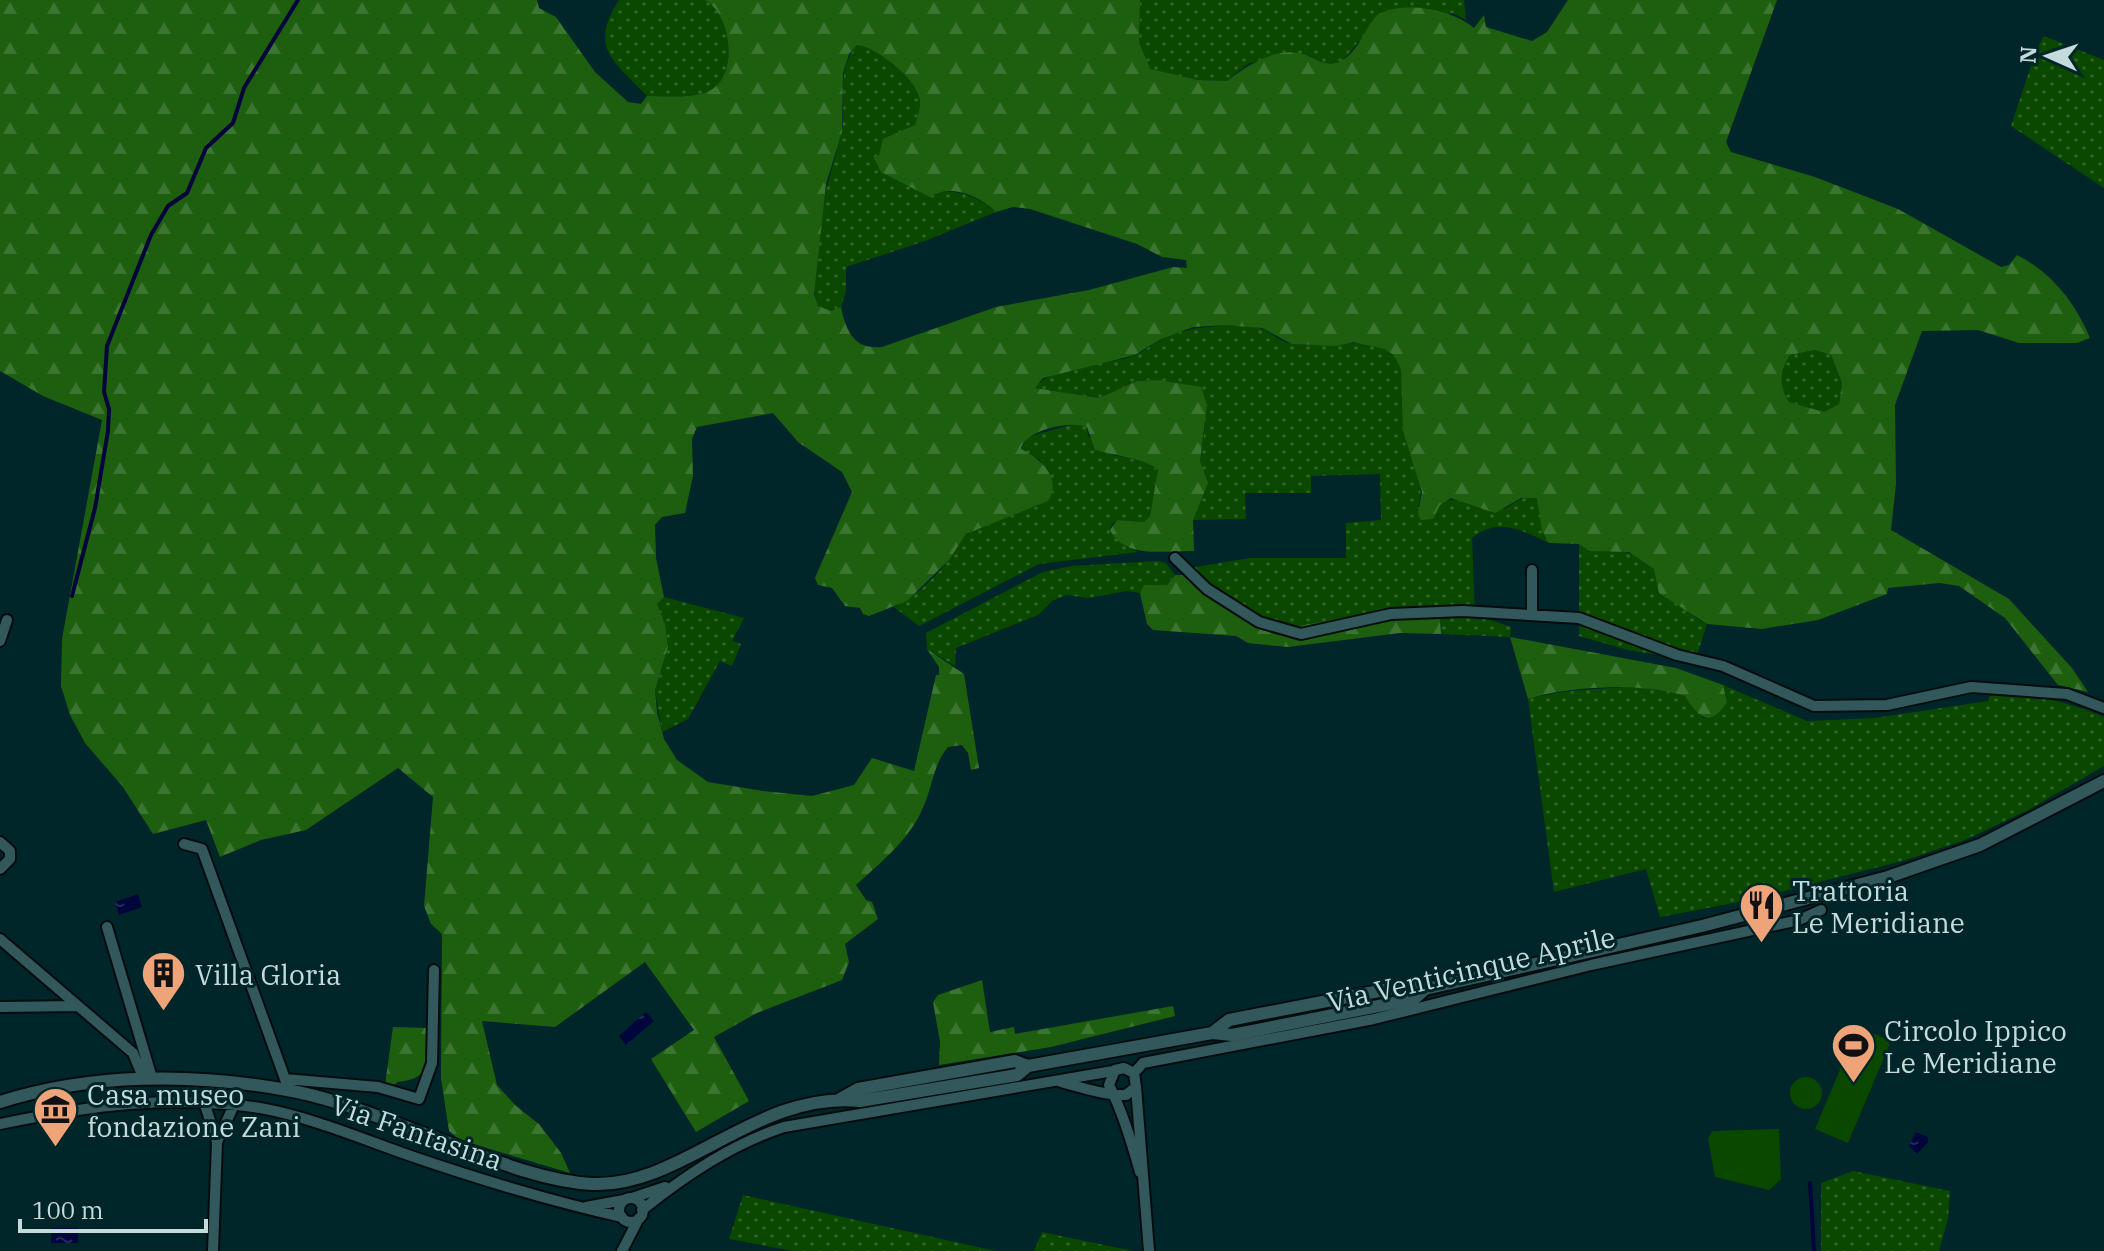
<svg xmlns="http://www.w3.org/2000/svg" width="2104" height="1251" viewBox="0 0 2104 1251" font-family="'IBM Plex Serif',serif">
<defs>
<pattern id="green-dots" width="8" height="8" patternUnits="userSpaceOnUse" patternTransform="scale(2)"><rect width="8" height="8" fill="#0a4800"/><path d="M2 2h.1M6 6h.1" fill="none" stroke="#2c6225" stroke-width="1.8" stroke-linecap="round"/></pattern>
<pattern id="forest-firs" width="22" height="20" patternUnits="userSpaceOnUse" patternTransform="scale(2)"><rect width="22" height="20" fill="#1d5f0f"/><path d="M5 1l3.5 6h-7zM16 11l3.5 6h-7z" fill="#3c7531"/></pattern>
<pattern id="water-ripples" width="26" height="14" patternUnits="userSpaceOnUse" patternTransform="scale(2)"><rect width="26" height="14" fill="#00053b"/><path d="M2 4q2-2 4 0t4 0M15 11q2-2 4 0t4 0" fill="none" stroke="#242957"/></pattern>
</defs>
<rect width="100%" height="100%" fill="#002629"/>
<!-- green -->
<path fill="url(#green-dots)" d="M619 0H705C732 15 739 76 709 91 692 99 666 96 647 96 614 61 588 48 619 0Z
M1140 0H1464L1466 20 1453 13 1359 41 1343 61 1325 65 1310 56 1249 63 1227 81 1198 80 1150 70 1139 42Z
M2044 36 2104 60V188L2011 126 2036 51Z
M857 45C876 47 918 79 920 101 921 108 917 118 915 125L885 141 937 192C958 189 980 197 996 212L925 241 846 267V291L841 307 831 311 818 306C801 261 830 180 841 135 848 104 834 71 857 45Z
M1226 325C1236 326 1253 324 1262 329 1272 333 1278 341 1289 343 1316 350 1378 331 1396 357 1409 377 1401 413 1405 436 1410 458 1427 485 1418 507L1459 498C1472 503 1493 515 1508 507 1518 500 1524 495 1538 498L1542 531 1549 543C1522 531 1499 516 1472 538L1475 615 1511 627 1510 637 1441 634 1440 620 1362 614 1283 629 1208 589 1196 567 1250 558H1346V523L1381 520 1380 474 1311 476V493H1245L1246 519 1193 520 1207 483 1200 461 1205 426 1158 380 1137 381 1099 398 1034 388C1058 362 1101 367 1133 356 1142 353 1151 345 1160 340 1181 329 1202 327 1226 325Z
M1815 350 1831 355 1842 383 1839 404 1824 412 1789 402C1779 384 1779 372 1790 355Z
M1078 423 1087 427 1088 436 1113 455 1142 461 1158 469 1150 516 1144 522 1117 520 1112 524 1110 530 1124 545 1138 552 1039 564 919 626 894 607C914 598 937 576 950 558 955 551 958 543 964 537 970 529 1026 508 1038 506L1045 469 1040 460 1021 449 1027 437Z
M1579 544C1598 555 1620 546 1640 557 1666 573 1674 609 1707 624L1695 661 1628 650 1579 636Z
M1158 561 1166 563 1175 575 1167 585H1145L1140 593 1127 591 1088 598 1066 595 1052 601 1038 615 956 648 955 666 927 649 926 633 1043 572 1071 566Z
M664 597 744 618 732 641 741 644 732 666 720 661 688 719 662 732 655 690 668 647 665 624 657 604Z
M1723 685 1807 721 1875 718 1988 701 1991 692C2033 694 2065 701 2104 717V766L2030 809 1965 840 1906 860 1744 901 1660 917 1646 869 1554 892 1528 699C1555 690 1658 681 1683 695 1690 699 1697 711 1703 718L1714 716 1727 702Z
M1853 1171 1950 1191 1948 1219 1939 1251H1821V1183Z
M743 1195 996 1251H793L729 1239Z
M1042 1232 1133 1251H1034Z"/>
<!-- forest -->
<path fill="url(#forest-firs)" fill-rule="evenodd" d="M0 0H537L539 8 556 17 595 72 628 102 641 104 647 96C666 96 692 99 709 91 739 76 732 15 705 0H1140L1139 42 1150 69 1198 80 1227 81C1246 66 1274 48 1299 53 1315 56 1322 68 1339 62 1357 55 1365 28 1377 15 1401 0 1452 9 1474 28L1484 15 1486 27 1532 41 1547 32 1568 0H1777L1726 142 1731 152 1815 177 1898 209 2001 267 2009 265 2017 255C2051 272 2075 302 2090 338L2077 343H2019L1978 330 1922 331 1895 405 1896 484 1891 530 2009 599 2072 668 2088 692 2058 685 2005 618 1959 586 1940 583 1888 588 1887 594 1818 620 1762 629 1707 624 1659 593 1654 569 1629 552 1590 551 1579 544 1549 543 1542 531 1537 498H1521L1495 513 1451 498 1440 505 1433 519 1421 520 1418 514 1422 492 1403 431 1401 370 1395 356 1385 349 1353 342 1336 346 1292 344 1262 328 1226 325 1193 327 1161 339 1135 355 1043 378 1035 388 1099 398 1137 381 1158 380 1201 387 1207 405 1200 461 1208 483 1193 520 1194 551C1166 550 1125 560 1110 530L1117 520 1144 522 1150 516 1158 469 1142 461 1095 450 1087 427C1072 420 1024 430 1021 449 1042 459 1062 479 1048 501L966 534 949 560 907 601 869 616 863 614 860 608 845 606 832 588 818 585 815 578 852 492 842 472 798 442 773 413 697 427 692 439 693 476 685 513 662 517 655 525 656 558 664 597 657 604 665 624 668 647 655 690 657 712 664 739 677 760 708 782 763 791 812 796 854 785 872 758 914 771 936 675H939V667L927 649 964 674 979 768 971 770 968 753 962 745 948 747C933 764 932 790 922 810 908 841 881 862 856 885L866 900 872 902 878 919 845 944 849 962 842 980 757 1013 714 1037 749 1101 696 1132 651 1059 694 1030 645 962 555 1027 482 1021 497 1085 515 1105 540 1125 561 1153 570 1173 460 1140 449 1131 441 1078 442 934 431 924 424 906 433 797 398 768 306 830 261 840 220 857 206 820 153 834 123 787 85 743 70 715 61 686 62 639 102 420 43 396 0 371ZM857 45C876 47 919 80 920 101 921 108 917 118 915 125L883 139 879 156H873L881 172 930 197C950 183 980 196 996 212L1013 207 1030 209 1137 244 1162 257 1186 260 1187 268 1173 267 1089 290 996 307 882 347C854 350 846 331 841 307L831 311 818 306 814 294 826 184 842 132 843 73 849 54ZM1815 350 1831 355 1842 383 1839 404 1824 412 1789 402C1779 385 1779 372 1790 355Z
M1196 567 1208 589 1282 629 1362 614 1433 610 1440 620 1441 634 1400 633 1288 647 1248 643 1236 636 1153 630 1147 624 1140 593 1144 585H1167L1175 575H1185Z
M1510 637 1676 668 1723 685 1727 702C1709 730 1698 716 1685 696 1645 682 1567 686 1528 699Z
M982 980 990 1032 1014 1027 1015 1034 1173 1006 1175 1016 1051 1047 939 1065 940 1042 933 1002 938 995Z
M393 1027 429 1028C428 1058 434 1079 397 1082L393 1087 385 1085Z"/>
<!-- pitch -->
<path fill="#0a4800" d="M1858 1027 1891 1041 1848 1143 1815 1129Z
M1790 1093a16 16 0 1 1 32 0a16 16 0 1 1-32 0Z
M1779 1129 1781 1179 1769 1190 1715 1177 1708 1139 1712 1131Z"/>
<!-- water -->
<path fill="url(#water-ripples)" d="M138 894 142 907 119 915 115 902Z
M646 1012 654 1021 626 1045 619 1036Z
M1916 1132 1928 1137V1142L1917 1154 1909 1146Z
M51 1228H78V1243H51Z"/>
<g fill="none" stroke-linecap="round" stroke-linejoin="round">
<!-- stream -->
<path stroke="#00053b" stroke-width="4" d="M72 596 95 508 108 431 109 409 104 392 107 346 151 235 168 206 187 193 206 148 233 123 244 88 298 0
M1810 1183 1814 1251"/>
<defs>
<path id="minor" d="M1175 558 1207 589 1259 622 1301 634 1391 614 1463 611 1579 618 1677 655 1723 666 1814 706 1887 705 1971 687 2067 694 2104 708
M1532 570V614
M0 641 7 620
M0 842 10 851V859L0 869
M184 844 202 849 289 1090
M107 927 152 1078
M0 939 133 1053 143 1077
M0 1007 78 1006
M1134 1073 1143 1063 1374 1019 1591 965 1799 920 1821 910
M285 1079 378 1087 419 1099 432 1063 434 970
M1061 1082C1083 1088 1104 1095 1126 1095L1136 1087 1134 1073 1124 1068 1115 1070 1109 1085C1123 1113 1131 1141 1140 1172
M1136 1087 1149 1251
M204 1102 217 1142 213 1251
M0 1124C88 1106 170 1094 260 1108 311 1117 362 1139 411 1156 481 1180 550 1201 622 1217
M217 1142 234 1105
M632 1198 665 1187
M619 1210a12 12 0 1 1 24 0a12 12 0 1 1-24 0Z
M586 1207 624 1200
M642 1210C686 1175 732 1144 784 1127L1113 1071
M622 1251 639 1218"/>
<path id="tertiary" d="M1212 1033 1229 1020 1410 985 1425 989
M840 1099 858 1089 1015 1061 1028 1066
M0 1102C92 1073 193 1073 287 1090 334 1098 380 1118 425 1134 478 1153 535 1181 592 1184 682 1188 757 1090 860 1101L1017 1075 1028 1066 1212 1033 1232 1035 1414 999 1425 989 1702 926 1888 877 1980 845 2104 781"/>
</defs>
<!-- minor casing -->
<use href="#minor" stroke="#000d0f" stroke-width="14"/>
<!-- tertiary casing -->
<use href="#tertiary" stroke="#000d0f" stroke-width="16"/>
<!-- minor -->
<use href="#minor" stroke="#32585b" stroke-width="10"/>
<!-- tertiary -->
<use href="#tertiary" stroke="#32585b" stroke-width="12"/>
</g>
<!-- icons -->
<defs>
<symbol id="restaurant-pin" viewBox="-11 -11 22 30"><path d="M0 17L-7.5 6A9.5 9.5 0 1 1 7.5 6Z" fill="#efa378" stroke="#002629"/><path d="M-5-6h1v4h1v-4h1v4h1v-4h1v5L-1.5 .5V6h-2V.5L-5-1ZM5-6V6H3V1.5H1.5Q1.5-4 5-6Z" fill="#111"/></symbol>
<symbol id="building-pin" viewBox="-11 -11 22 30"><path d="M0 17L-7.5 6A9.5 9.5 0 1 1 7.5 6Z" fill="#efa378" stroke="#002629"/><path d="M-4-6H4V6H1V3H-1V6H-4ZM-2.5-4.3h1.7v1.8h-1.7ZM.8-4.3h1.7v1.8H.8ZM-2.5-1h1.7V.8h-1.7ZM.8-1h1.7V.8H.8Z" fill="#111"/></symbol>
<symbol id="stadium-pin" viewBox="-11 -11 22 30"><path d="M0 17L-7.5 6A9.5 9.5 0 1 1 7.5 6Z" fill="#efa378" stroke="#002629"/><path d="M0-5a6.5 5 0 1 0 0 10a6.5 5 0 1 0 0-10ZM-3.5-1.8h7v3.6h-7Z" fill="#111"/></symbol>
<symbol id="museum-pin" viewBox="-11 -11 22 30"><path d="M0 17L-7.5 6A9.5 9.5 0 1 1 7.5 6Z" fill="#efa378" stroke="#002629"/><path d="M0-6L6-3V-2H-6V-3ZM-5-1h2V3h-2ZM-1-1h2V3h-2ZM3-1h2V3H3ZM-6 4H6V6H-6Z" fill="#111"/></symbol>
</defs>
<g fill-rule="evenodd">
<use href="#restaurant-pin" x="1736" y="880" width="51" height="69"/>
<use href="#building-pin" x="138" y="948" width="51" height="69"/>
<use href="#stadium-pin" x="1828" y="1020" width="51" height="69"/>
<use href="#museum-pin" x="30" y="1084" width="51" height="69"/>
</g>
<g text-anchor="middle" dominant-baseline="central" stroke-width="6" stroke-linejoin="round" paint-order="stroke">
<!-- poi labels -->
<g font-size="28" fill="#c5dadb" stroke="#002629" text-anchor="start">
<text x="1792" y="890">Trattoria<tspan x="1792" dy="32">Le Meridiane</tspan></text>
<text x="195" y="974">Villa Gloria</text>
<text x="1884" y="1030">Circolo Ippico<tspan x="1884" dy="32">Le Meridiane</tspan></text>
<text x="87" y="1094">Casa museo<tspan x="87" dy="32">fondazione Zani</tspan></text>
</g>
<!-- street labels -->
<g font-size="28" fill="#c5dadb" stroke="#002629">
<text transform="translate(1471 969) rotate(-13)">Via Venticinque Aprile</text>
<text transform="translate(417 1132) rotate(19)">Via Fantasina</text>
</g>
</g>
<!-- north arrow -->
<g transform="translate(2048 56) rotate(273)" stroke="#002629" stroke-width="6" paint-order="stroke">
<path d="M0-6L14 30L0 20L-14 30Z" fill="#c5dadb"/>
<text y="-12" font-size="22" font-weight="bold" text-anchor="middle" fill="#c5dadb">N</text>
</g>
<!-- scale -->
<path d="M20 1219v12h186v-12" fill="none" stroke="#c5dadb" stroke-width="4"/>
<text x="32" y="1219" font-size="24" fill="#c5dadb" stroke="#002629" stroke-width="6" paint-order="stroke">100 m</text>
</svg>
